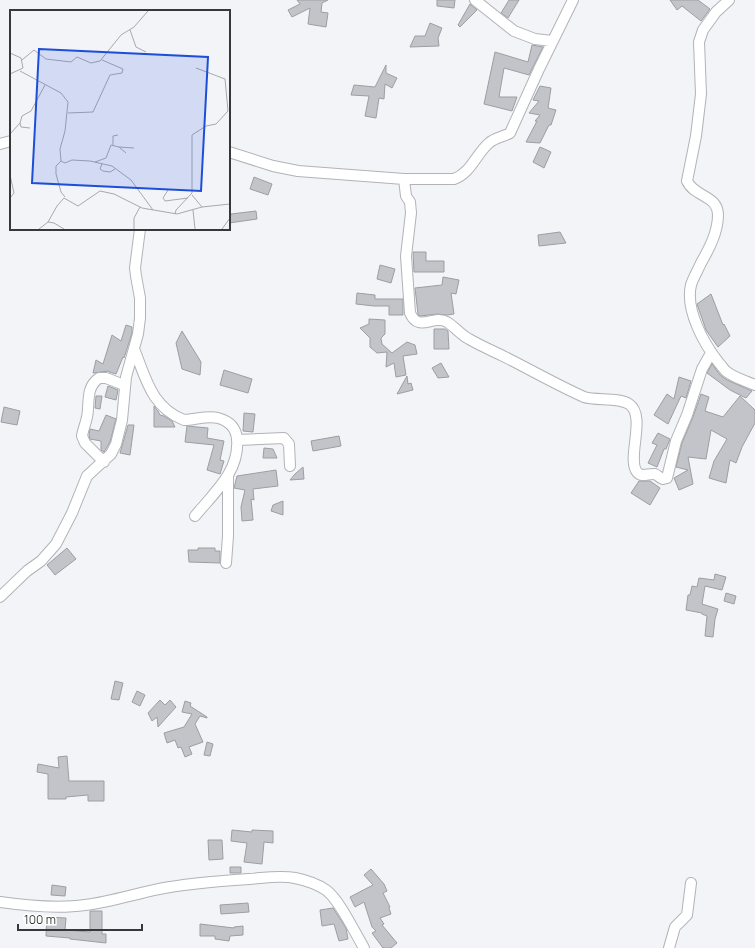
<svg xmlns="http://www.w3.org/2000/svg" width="755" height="948" viewBox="0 0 755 948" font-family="Manrope,sans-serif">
<rect width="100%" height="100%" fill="#f3f4f8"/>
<!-- building -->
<path fill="#c3c4c9" stroke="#9d9ea2" d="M297 0H328L322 3 321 12 328 13 326 27 308 24 310 8 292 17 288 10 300 4Z
M437 0H455L454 8 437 6Z
M509 0H519L508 18 501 13Z
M670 0H698L710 9 701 21 682 6 677 10Z
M470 4 477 10 460 27 458 25Z
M430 23 442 28 438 38 439 46 410 47 415 36H425Z
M532 45 543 47 529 75 504 68 499 97H517L512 111 484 104 495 52 528 62Z
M386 65V73L397 78 392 88 385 84 384 99 379 98 376 118 365 116 369 96 351 95 354 85 375 87Z
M540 86 551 88 548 108 556 110 551 125H549L540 143 526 142 537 121H535L540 115 529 113 539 101 533 100Z
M540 147 551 152 544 168 533 162Z
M254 177 272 184 268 195 250 189Z
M256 211 257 219 229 223 231 214Z
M560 232 566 243 539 246 538 235Z
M413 252H426V261H444V272H414Z
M380 265 395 269 391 283 377 279Z
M443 277 459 280 456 294 451 293 454 314 447 315 437 314 420 316 418 314 415 288 442 285Z
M357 293 375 295V299H403V315H389V306H374L356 304Z
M711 294 723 325 724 324 730 336 718 347 706 330 697 304Z
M369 319 385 320V334L381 338 382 344 392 353 407 342 415 345 417 354 403 356 406 375 396 377 394 363 386 367 387 352 377 353 370 347V338L360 328 369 324Z
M126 325 132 327V333L124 358 123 357 116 374 109 372V371L93 373 96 360 103 364 112 335 121 341Z
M434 329H445L448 331 449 349H434Z
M182 331 201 362 200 375 182 369 176 343Z
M441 363 449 377 438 378 432 368Z
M712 364 720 375 727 380 752 391 746 398 730 390 707 373Z
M224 370 252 379 248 393 220 385Z
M407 376 408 384 411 383 413 390 397 394Z
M679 377 691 381 686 398 681 396 668 424 654 415 667 394 674 399Z
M108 386 118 390 116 400 105 397Z
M701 394 709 397 705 411 723 417 740 396 755 410V423L742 447 736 463 730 460 726 483 709 478 714 461 727 439 711 430 706 459 688 457 693 484 679 490 674 478 688 470 676 467 682 443 693 417Z
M96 396H102L100 409 95 408Z
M154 406 158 411 160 415 164 416 172 421 175 427H154Z
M4 407 20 411 17 425 1 422Z
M244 413 255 414 253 432 243 431Z
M106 415 116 419 110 442 104 452 101 450V441L90 439 89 435 90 429 99 431Z
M128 425H134L130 455 120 453Z
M187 426 208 428 207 438 224 441 220 460 224 461 220 474 207 470 214 445 185 442Z
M658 433 670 439 666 449H664L657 467 648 463 657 445 652 443Z
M339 436 341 446 313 451 311 441Z
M264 448 273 449 277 458H263Z
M303 467 304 479 290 480 295 474Z
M276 470 278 486 253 489 254 500 251 499 253 520 242 521 241 507 245 490 234 488 237 476Z
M639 481H650L660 488 650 505 631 493Z
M283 501V515L271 511 273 505Z
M67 548 76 559 55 575 47 565Z
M198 548H215V551H220V563L189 562 188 550H198Z
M715 574 726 577 722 590 705 586 702 604 718 609 715 619 713 637 705 636 707 616 702 614V613L686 610 688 595H690L692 586 697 587 699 578 714 580Z
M726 593 736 596 734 604 724 601Z
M115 681 123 683 119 700 111 699Z
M137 691 145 695 140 706 132 702Z
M160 700 165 705 170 700 176 707 158 727 157 717 152 721 148 713Z
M185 701 191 703 190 706 207 717V718L200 716 195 724 203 742 189 747 192 754 185 757 181 747 178 748 175 740 167 743 164 733 184 727 192 714 182 712Z
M207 742 213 744 210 756 204 755Z
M67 756 69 781H104V801H88V795L66 797V799H48V774L37 772 38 764 59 768 58 757Z
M232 830 252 832V830L273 831V843L264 842 262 864 244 862 247 843 231 841Z
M208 840H222L223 859 209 860Z
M230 867H241V873H230Z
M371 869 384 884 387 891 383 893 390 907 389 908 391 914 380 918 384 924 382 925 397 943 391 948H383L372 933 376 931 372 927 364 902 355 907 350 897 373 885 364 875Z
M52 885 66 887 65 896 51 895Z
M248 903 249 912 221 914 220 905Z
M333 908 346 928 348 939 339 941 334 924 322 926 320 910Z
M90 911H102V934H106V943L70 939V938L46 936 47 917 66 918 65 930 90 932Z
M200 924 234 928V927L243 926V935L230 936 229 941 215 939V936H200Z"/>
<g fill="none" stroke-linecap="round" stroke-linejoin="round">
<defs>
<path id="minor" d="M475 0 514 31 535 39 552 41
M729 0 716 12 703 30 699 42 701 94 696 136 687 181C694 197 718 195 718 215 718 232 709 249 701 263 698 270 693 278 691 285 685 310 704 344 719 363 722 366 724 370 727 372 735 378 746 381 755 385
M0 144 11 141
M229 152 273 166 298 171 404 179H454C471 173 476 154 489 143 494 138 503 137 510 133L539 69 573 0
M404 179 406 196 410 202 411 213 406 256 410 313C419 333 433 314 447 322 455 327 461 335 469 339 481 346 493 351 505 357 531 370 557 385 584 397 596 401 618 397 629 404 647 416 626 459 637 472 642 478 648 473 655 474 657 475 660 478 663 479L667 478 676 441 687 415 702 369 711 353
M134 349C146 378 151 407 184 420 195 420 207 415 218 418 229 421 236 427 237 439 240 471 214 493 195 516
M237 440 284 438 289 444 290 466
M104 462 85 443 82 436C83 429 86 423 87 417 90 403 85 388 99 378H106L124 385
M226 563 228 536V476
M0 597 27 571 41 561 56 544 72 513 87 476 111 454 116 444 122 420 126 377 138 334 140 318V298L136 276 135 268 140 229
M0 902C28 906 57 909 85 905 110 902 134 894 159 889 189 883 219 881 249 879 264 878 280 875 295 878 305 880 317 884 326 890 339 899 355 933 364 948
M669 948 675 927 687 915 691 883"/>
</defs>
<!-- minor casing -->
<use href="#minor" stroke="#b1b3b7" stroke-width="12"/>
<!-- minor -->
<use href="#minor" stroke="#fff" stroke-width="10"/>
</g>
<!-- overview -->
<g transform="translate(10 10)">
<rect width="220" height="220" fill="#f3f4f8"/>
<path fill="none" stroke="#a8a9ac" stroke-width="1" d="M120 20 126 37 136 42M0 43 11 48 13 58 0 64M12 50 24 40 36 49 61 52 67 47 81 53 90 51 111 25 124 17 138 1M10 61 51 83 58 92 55 121 50 139 51 151 55 153 62 150 80 151 102 156 121 170 143 200M58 103 83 102 100 65 112 63 113 59 92 50M10 113 11 117 20 118M0 124 10 113 12 106 21 101 35 75M103 135V126L108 125M109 137 124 138M51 151 46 156V164L51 182 55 187M85 152 96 148 101 135 109 137 116 143M92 154 90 159 93 161 100 162 105 159M0 165 4 183 0 188M158 180 153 188 155 191 178 188M182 185 192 197M183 200 185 219M165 204 166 200 182 183V125L196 116 206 114 218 101 215 69 186 58M38 212 44 213 54 219M29 219 38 212 47 196 54 188 68 196 90 181 104 184 132 198 167 204 192 197 220 194M124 219V208L130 197M212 219 220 208"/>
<path fill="#1d4ed8" fill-opacity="0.15" stroke="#1d4ed8" stroke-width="2" d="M29 39 198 47 191 181 22 173Z"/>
<rect width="220" height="220" fill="none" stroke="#373839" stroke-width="2"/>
</g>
<!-- scale -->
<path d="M18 924v6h124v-6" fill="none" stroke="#373839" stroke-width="2"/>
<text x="24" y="924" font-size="12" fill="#373839" stroke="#ffffff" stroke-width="3" paint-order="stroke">100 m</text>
</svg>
